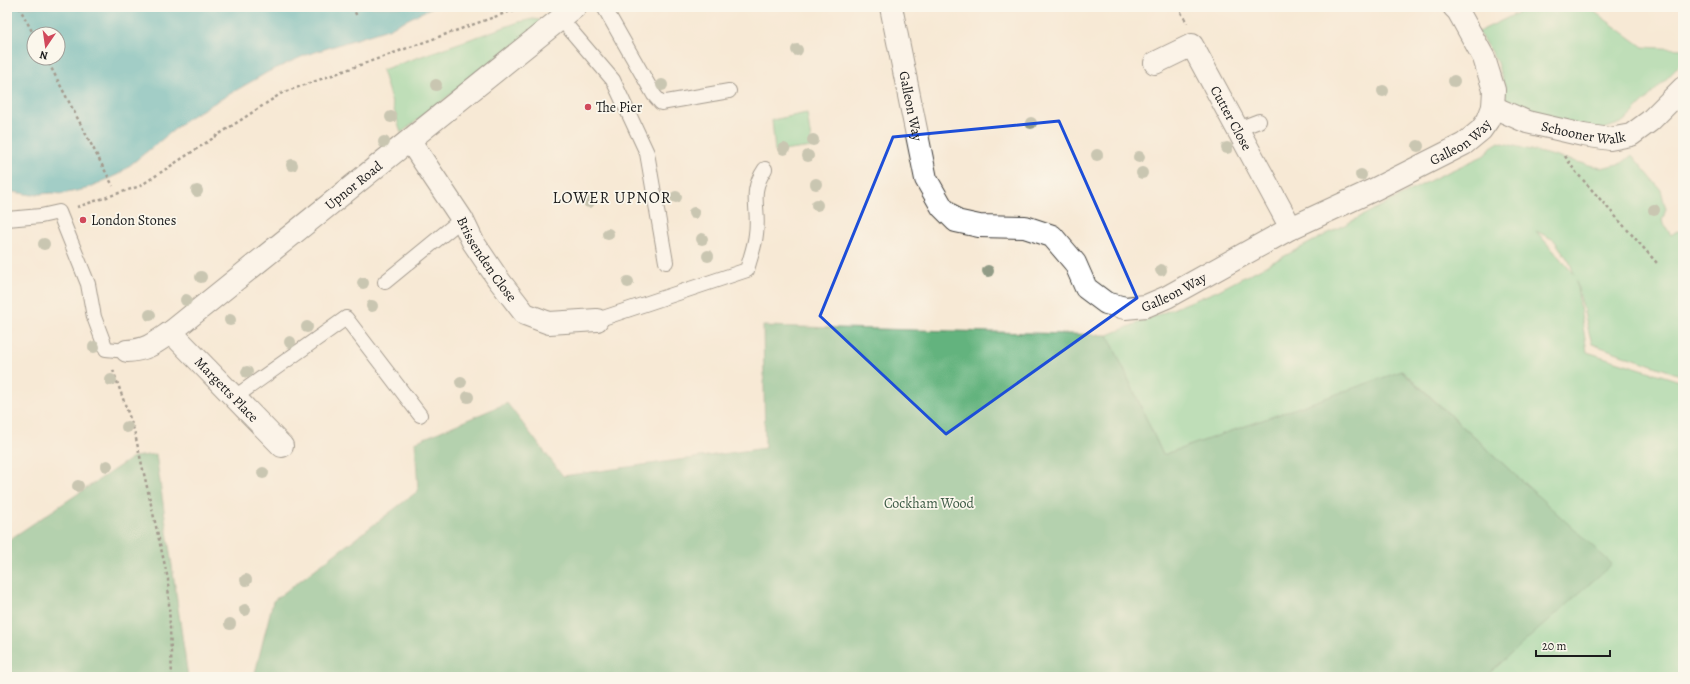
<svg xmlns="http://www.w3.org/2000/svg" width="1690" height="684" viewBox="0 0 1690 684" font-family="Alegreya,serif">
<rect width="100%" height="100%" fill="#fbf7ec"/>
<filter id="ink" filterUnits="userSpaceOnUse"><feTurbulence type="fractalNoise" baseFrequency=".025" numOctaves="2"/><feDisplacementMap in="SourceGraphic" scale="8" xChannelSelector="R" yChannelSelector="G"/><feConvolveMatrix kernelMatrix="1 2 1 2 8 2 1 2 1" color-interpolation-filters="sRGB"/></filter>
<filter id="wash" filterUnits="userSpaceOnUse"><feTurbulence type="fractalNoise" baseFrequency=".012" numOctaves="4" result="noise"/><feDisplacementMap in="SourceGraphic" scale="16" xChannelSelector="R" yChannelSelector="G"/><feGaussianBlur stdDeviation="0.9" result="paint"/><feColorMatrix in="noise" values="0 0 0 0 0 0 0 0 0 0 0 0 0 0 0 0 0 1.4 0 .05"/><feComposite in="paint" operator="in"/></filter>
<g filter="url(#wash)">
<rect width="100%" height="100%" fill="#f7e9d5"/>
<!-- green -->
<path fill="#7ad195" stroke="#4b7658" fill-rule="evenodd" d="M1530 7H1588L1643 47 1683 49V62L1624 122 1601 130 1526 112 1512 107 1506 100 1505 87 1496 60 1478 32Z
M533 19 545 21 401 133 382 70 519 22Z
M807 113 812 147 775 152 772 120Z
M1499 142 1601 168 1622 163 1632 155 1661 190 1666 209 1662 221 1671 235 1677 231 1683 232V376L1592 344 1576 281 1587 352 1683 382V677H1485L1611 564 1403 371 1163 455 1108 335 1217 291 1435 178 1485 155 1491 147ZM1536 231 1554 240 1569 261 1574 274Z"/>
<!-- forest -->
<path fill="#63b37e" stroke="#40684d" d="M763 326 1108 335 1163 455 1402 371 1612 564 1485 677H254L273 601 418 491 415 442 507 403 563 476 765 448Z
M156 454 188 677H7V541L133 457Z"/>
<!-- water -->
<path fill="#3aacb3" stroke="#2b6468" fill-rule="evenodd" d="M7 7H433L388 29 306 55 268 72 190 117 119 174 86 189 62 194 51 193 32 195 7 191ZM34 34H58V58H34Z"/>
</g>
<g filter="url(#ink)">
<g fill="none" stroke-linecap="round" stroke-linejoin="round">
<defs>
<path id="lane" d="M604 7 654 95 661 103 729 91
M561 19 613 80 647 153 666 262
M1238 129 1259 121
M7 219 41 216 59 212 88 284 94 317 106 349 127 351
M385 282 462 219
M597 320 747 270C750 258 755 246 756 234 760 207 748 194 765 169
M235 397 346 318 420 415"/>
<g id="street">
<path id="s1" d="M891 7 926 179 942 207 956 221 979 226 1025 227 1052 236 1075 263 1086 288 1106 303 1125 308 1146 306 1167 297 1291 228 1371 191 1464 144 1481 130 1488 120 1493 107 1494 90 1484 58 1458 11 1454 7"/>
<path id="s2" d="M1155 63 1192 45 1291 228"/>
<path id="s3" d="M1493 107 1527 122 1583 135 1610 139 1631 135 1650 121 1683 88"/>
<path id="s4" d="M410 141 462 219 473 242 498 279 525 314 549 323 597 320"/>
<path id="s5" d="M171 332 282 446"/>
<path id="s6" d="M127 351C147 350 155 343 171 332L575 7"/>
</g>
</defs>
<!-- lane casing -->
<use href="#lane" stroke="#3d3b38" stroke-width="16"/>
<!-- street casing -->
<use href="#street" stroke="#3d3b38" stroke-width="24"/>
<!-- path -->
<path stroke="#3d3b38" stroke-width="2.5" stroke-dasharray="3 3" stroke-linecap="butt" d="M19 7 34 35
M352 7 357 16
M1178 7 1187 23
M46 58 113 186
M1565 156 1575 171 1657 263
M77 207 140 186 282 93 522 7
M113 370 134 430 168 579 172 677"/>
<!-- lane -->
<use href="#lane" stroke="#fff" stroke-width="14"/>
<!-- street -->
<use href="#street" stroke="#fff" stroke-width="22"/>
</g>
<!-- trees -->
<g fill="#919b86">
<circle cx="797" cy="50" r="6"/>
<circle cx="1454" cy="81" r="6"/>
<circle cx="436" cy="85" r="6"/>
<circle cx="662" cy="85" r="6"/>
<circle cx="1383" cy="91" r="6"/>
<circle cx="391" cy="117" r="6"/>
<circle cx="1031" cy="123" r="6"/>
<circle cx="813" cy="140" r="6"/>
<circle cx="384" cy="142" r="6"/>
<circle cx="1418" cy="146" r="6"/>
<circle cx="1227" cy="148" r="6"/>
<circle cx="784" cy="149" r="6"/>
<circle cx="1097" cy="155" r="6"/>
<circle cx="808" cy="156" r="6"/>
<circle cx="1139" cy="157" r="6"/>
<circle cx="292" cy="165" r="6"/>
<circle cx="1142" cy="173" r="6"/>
<circle cx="1361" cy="175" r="6"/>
<circle cx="816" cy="184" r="6"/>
<circle cx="197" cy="191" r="6"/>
<circle cx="676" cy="197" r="6"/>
<circle cx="589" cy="202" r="6"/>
<circle cx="817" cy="205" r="6"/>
<circle cx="1654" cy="210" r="6"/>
<circle cx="694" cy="213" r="6"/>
<circle cx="608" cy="234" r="6"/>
<circle cx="702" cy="239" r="6"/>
<circle cx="44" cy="244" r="6"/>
<circle cx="708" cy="256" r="6"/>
<circle cx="1161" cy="270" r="6"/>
<circle cx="988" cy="271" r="6"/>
<circle cx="201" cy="277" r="6"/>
<circle cx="628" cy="282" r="6"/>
<circle cx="363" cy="283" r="6"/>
<circle cx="186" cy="300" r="6"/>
<circle cx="372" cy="306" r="6"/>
<circle cx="150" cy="315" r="6"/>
<circle cx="230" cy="320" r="6"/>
<circle cx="307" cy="327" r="6"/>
<circle cx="290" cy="342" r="6"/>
<circle cx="94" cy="347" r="6"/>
<circle cx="247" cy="372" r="6"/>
<circle cx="111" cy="380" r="6"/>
<circle cx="461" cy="382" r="6"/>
<circle cx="468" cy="397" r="6"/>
<circle cx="127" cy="427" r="6"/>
<circle cx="107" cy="466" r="6"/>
<circle cx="263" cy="473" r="6"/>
<circle cx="78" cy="486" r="6"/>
<circle cx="246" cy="580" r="6"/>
<circle cx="245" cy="610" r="6"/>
<circle cx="230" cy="624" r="6"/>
</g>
</g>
<!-- marked area -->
<path d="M0 0H1690V684H0ZM1059 121 1137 298 946 434 820 316 893 137Z" fill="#f7e9d5" fill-opacity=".55" fill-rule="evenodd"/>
<path fill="none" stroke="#1d4ed8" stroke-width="3" stroke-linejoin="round" d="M1059 121 1137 298 946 434 820 316 893 137Z"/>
<!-- markers -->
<g fill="#d1495b" stroke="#fbf7ec" stroke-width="1.5">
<circle cx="588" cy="107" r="4"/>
<circle cx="83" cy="220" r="4"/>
</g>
<g text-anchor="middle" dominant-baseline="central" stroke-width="3.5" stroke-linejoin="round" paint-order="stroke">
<!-- street labels -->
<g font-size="14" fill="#1c1c1c" stroke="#fbf7ec">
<text stroke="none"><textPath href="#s1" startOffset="101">Galleon Way</textPath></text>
<text stroke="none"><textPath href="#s2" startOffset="124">Cutter Close</textPath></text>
<text stroke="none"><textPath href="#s3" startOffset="95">Schooner Walk</textPath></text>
<text stroke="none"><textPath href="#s1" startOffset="809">Galleon Way</textPath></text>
<text stroke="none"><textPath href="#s6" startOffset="283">Upnor Road</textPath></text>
<text stroke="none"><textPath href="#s4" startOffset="141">Brissenden Close</textPath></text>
<text stroke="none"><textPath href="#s1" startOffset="485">Galleon Way</textPath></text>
<text stroke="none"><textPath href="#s5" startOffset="80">Margetts Place</textPath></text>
</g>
<!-- poi labels -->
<g font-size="14" fill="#1c1c1c" stroke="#fbf7ec" text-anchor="start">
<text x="596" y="107">The Pier</text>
<text x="91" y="220">London Stones</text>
</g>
<!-- park labels -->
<g font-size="14" fill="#3d5b46" stroke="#fbf7ec">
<text x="929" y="503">Cockham Wood</text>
</g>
<!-- quarter labels -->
<g font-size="16" letter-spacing="1" fill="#1c1c1c" stroke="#fbf7ec">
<text x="612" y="198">LOWER UPNOR</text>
</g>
</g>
<!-- margin -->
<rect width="1690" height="684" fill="none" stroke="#fbf7ec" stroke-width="24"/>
<!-- north arrow -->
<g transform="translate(46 46) rotate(193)"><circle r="19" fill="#fbf7ec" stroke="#a29f99"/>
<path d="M0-3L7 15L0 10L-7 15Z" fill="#d1495b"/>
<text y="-6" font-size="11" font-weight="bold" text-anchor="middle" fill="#1c1c1c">N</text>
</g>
<!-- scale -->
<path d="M1536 650v6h74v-6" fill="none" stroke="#1c1c1c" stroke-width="2"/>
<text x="1542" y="650" font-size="12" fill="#1c1c1c" stroke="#fbf7ec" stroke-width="3" paint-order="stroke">20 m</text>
</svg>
